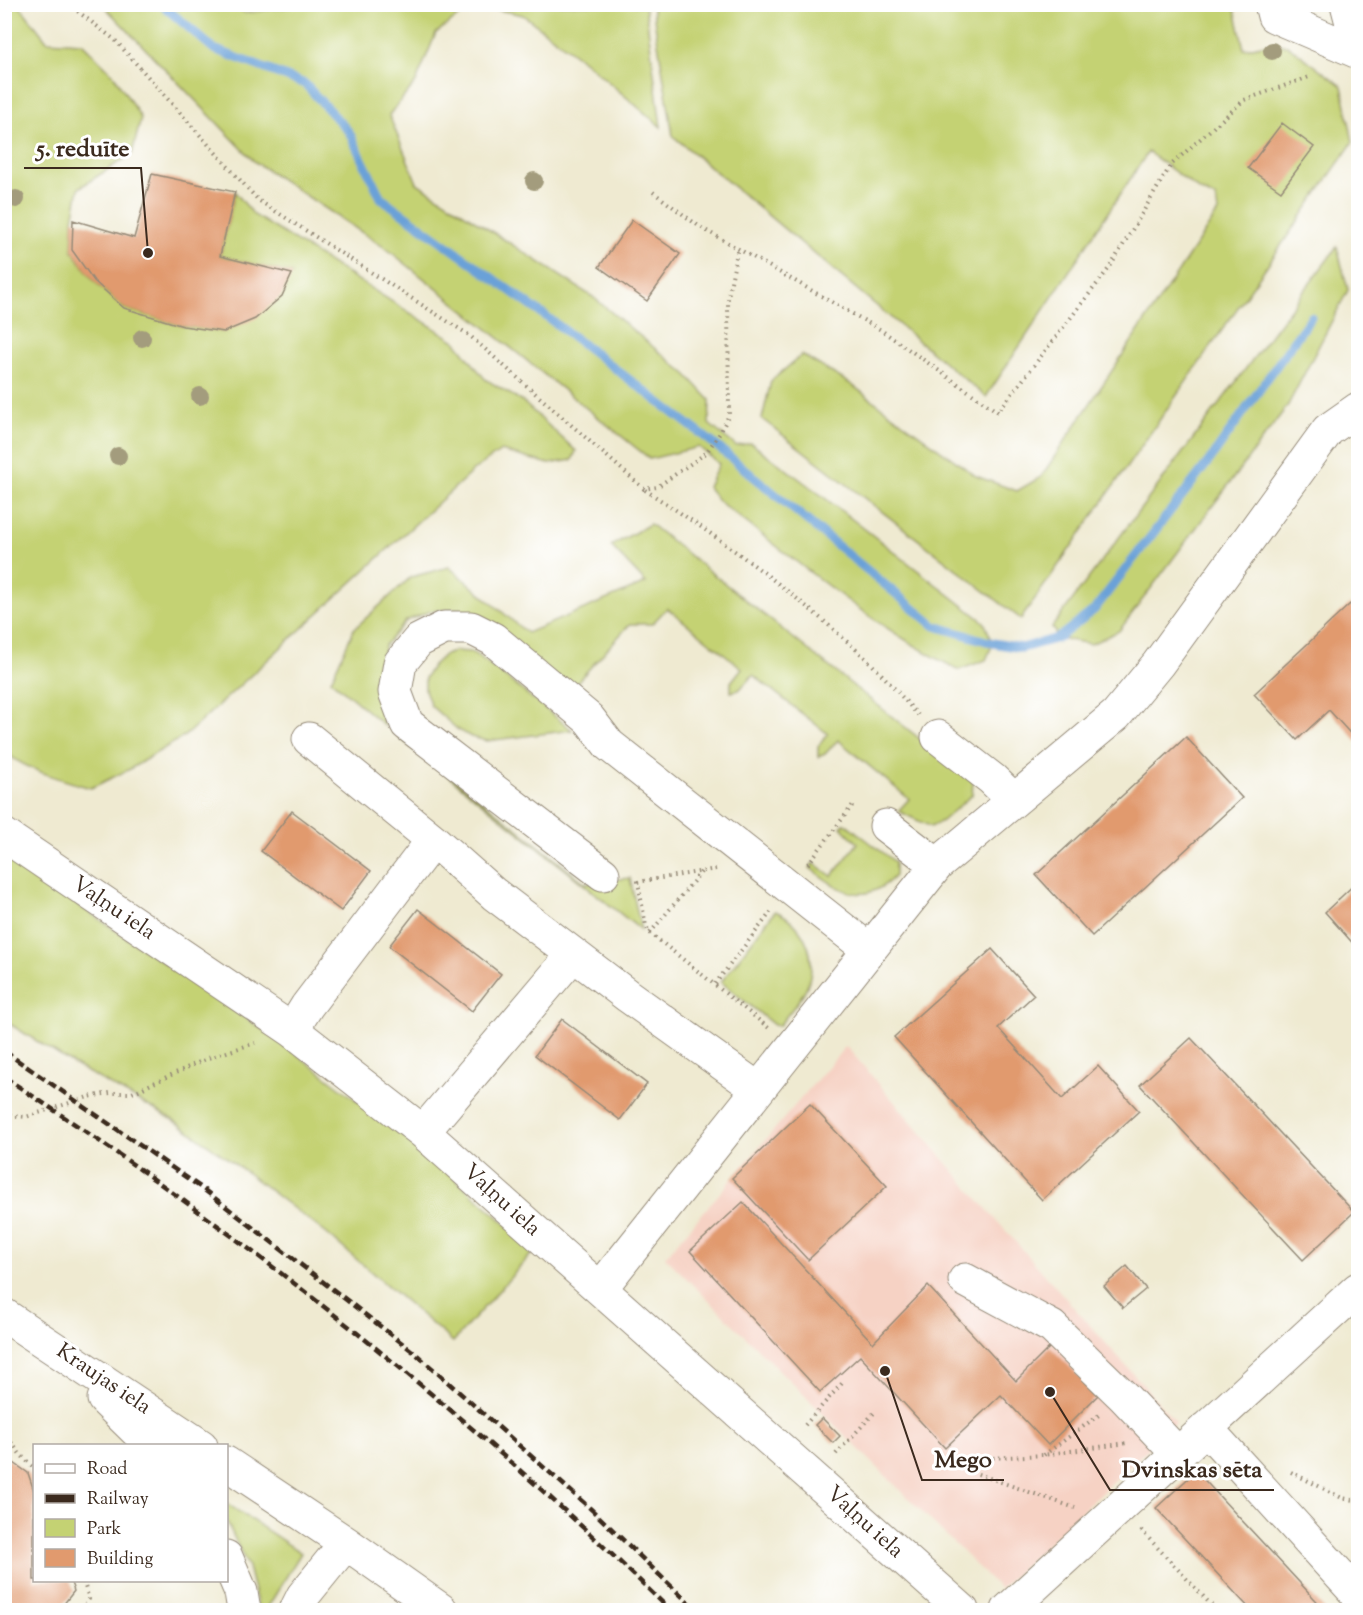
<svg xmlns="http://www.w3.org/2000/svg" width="1363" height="1615" viewBox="0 0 1363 1615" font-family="'Sorts Mill Goudy',serif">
<rect width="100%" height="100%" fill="#fff"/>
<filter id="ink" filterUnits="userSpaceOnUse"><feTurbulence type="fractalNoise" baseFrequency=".0167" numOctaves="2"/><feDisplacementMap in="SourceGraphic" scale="12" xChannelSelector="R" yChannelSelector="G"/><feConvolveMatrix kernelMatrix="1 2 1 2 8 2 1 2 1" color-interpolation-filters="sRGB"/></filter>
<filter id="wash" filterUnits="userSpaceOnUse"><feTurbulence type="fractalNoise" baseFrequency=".008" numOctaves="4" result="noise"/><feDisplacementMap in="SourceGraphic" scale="24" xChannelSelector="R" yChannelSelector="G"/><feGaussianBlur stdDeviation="1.35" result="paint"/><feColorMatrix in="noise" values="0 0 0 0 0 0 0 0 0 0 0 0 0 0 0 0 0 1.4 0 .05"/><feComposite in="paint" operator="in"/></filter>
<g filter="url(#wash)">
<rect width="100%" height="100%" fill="#efead1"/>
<!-- built -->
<path fill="#f6d2c4" d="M846 1046 997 1221 1176 1422 1000 1589 665 1257Z"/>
<!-- green -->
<path fill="#c4d273" stroke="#807e48" stroke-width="1.5" d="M4 5H19L47 41 82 43 113 74 141 118 132 154 79 188 73 220 72 250 94 281 124 308 183 326 224 332 292 274 220 256 235 192 254 215 455 341 485 379 522 401 576 451 572 460 549 464 501 451 475 469 186 735 130 769 91 788C67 781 21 769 5 751Z
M304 5H474L436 33 416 82 389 115 417 183 593 297 687 375 710 400 709 424 736 446 751 443 821 495 984 622 993 643 986 660 959 670C871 626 795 559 717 500L708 487 719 464 699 447 650 459 387 249 255 162 103 5H233L245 13Z
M474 5H645L661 127 584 61 523 15Z
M652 5H1234L1244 49 1261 45H1287L1342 86 1353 142 1021 619 762 419 771 381 802 355 849 383 976 476 1017 491 1041 477 1218 212 1216 198 1201 191 1148 152 986 397 673 136Z
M1337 247 1348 290 1288 405 1119 631 1091 644 1058 638 1052 627Z
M650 524 973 781 972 795 942 821 931 827 898 811 909 799 838 740 825 754 818 757V746L828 734 753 675 739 690 731 692V682L742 668 667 608 652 624H630L568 692 482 616 458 609 431 611 406 621 385 645 379 670 377 692 385 726 331 680 354 629 411 577 449 567 527 633 646 583 611 546Z
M455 651 471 652 480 657 572 730 487 741 471 737 457 729 431 706 425 690V678L432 666 443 656Z
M400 735 585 883 630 878 641 930 399 737Z
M845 823 895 862V876C863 908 840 891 810 868L813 863 832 876 858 843 841 827Z
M4 853 75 903 281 1042 433 1159 535 1250 453 1342 327 1234 242 1169 175 1121 73 1064 5 1021Z
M775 911C806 923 821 963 804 992 797 1004 787 1015 779 1026L774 1025 721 982Z
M226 1503 301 1553 266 1610H259L248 1567 227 1522Z"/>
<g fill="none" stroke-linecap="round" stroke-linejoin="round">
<!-- stream -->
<path stroke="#6aa1d8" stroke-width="9" d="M161 4 214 49 305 84 349 132 381 198 555 323 713 443 935 626 993 643 1022 648 1058 638 1094 610 1212 457 1311 317"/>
</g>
<g id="blocks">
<!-- building -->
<path fill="#e19a6e" d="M1282 123 1314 147 1281 191 1248 168Z
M152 174 235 192 220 256 292 274 282 296 255 319 224 332 183 326 124 308 94 281 72 250 73 220 134 238Z
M632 220 680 254 647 301 599 267Z
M1350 604 1358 613V742L1329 710 1297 740 1254 694Z
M1186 737 1242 798 1092 936 1036 875Z
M292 811 371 871 341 911 261 851Z
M1358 881V949L1325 912Z
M418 909 501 974 472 1011 389 946Z
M992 949 1034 995 998 1028 1062 1099 1098 1066 1139 1111 1042 1200 894 1037Z
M562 1019 647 1084 620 1120 535 1055Z
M1191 1038 1354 1212 1303 1260 1140 1085Z
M810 1104 887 1186 808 1260 732 1178Z
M743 1202 873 1343 928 1286 1016 1381 1050 1347 1098 1395 1048 1445 1001 1395 945 1448 860 1356 820 1392 690 1251Z
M1127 1266 1146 1289 1123 1308 1104 1286Z
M822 1418 840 1436 833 1443 815 1425Z
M4 1456 28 1473 34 1491V1580H70L74 1591 59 1610H4Z
M1196 1471 1325 1610H1251L1156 1508Z"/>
</g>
</g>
<g filter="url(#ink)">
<use href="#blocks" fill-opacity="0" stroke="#958a78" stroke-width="1.5"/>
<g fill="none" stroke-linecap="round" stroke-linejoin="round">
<defs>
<path id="minor" d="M1271 4 1274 16 1358 52
M1347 4 1358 46
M938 737 992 779 1014 800
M309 739 433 840 494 894 628 996 758 1089
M886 826 937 865
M4 835 292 1030 423 1132 962 1610
M603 874 407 724 395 692 400 663 418 641 444 628H471L493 639 589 719 609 745 868 949
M292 1030 307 1006 433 840
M423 1132 573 955
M965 1280 1052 1327 1124 1397 1178 1454
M600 1289 937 865 1116 715 1158 664 1328 430 1358 409
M4 1315 201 1446
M104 1399 152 1446
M1206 1428 1358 1595
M226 1463 346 1543 441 1610
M226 1557 241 1592 244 1610
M296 1610 303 1596 346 1543
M1008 1610 1358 1289"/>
</defs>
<!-- minor casing -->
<use href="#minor" stroke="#958a78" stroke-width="35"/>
<!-- path -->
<path stroke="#958a78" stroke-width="4" stroke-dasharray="1.5 4.5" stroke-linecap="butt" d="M68 4 115 40 258 200 469 335 644 489 657 487 706 453 720 433 729 415 728 297 738 247
M653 192 700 227 881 330 998 412 1110 267 1171 165 1244 100 1312 76
M645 490C722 539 795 593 862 655 882 673 900 695 918 715
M808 864 855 802
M716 869 638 882 646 926 650 933 770 1029
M650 933 701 872
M715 984 771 912
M4 1115 26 1117 88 1097 110 1093H132L208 1058 255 1043
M805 1425 844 1381
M4 1433 20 1454 34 1468
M836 1454 874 1413
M1044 1455 1099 1415
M939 1461 1043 1455 1127 1443
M951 1461 961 1468 1075 1508
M1291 1472 1342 1498 1358 1501
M1141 1530 1216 1610
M82 1610 89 1599 83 1580"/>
<!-- minor -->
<use href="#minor" stroke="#fff" stroke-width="33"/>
<!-- rail -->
<path stroke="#3b2a1e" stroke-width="4.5" stroke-dasharray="9 4.5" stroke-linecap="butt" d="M4 1051 203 1189 415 1353 592 1510 696 1610
M4 1077C243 1233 467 1412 670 1610"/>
</g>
<!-- trees -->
<g fill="#a39c7d">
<circle cx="1272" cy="51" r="9"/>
<circle cx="534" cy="181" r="9"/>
<circle cx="16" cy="199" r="9"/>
<circle cx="142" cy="338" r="9"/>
<circle cx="200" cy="396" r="9"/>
<circle cx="118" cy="456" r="9"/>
</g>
</g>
<g text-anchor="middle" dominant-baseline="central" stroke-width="6" stroke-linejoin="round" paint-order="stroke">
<!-- street labels -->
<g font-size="22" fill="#3b2a1e" stroke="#fff">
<text transform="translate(113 909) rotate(34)">Vaļņu iela</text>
<text transform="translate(501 1201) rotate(42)">Vaļņu iela</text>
<text transform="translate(103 1380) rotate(34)">Kraujas iela</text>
<text transform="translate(864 1523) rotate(42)">Vaļņu iela</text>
</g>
</g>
<!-- callouts -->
<path fill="none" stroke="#3b2a1e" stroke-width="2" d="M148 253L141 168H24M885 1371L922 1480H1004M1050 1392L1110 1490H1274"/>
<g fill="#3b2a1e" stroke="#fff" stroke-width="2">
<circle cx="148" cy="253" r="6"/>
<circle cx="885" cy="1371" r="6"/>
<circle cx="1050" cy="1392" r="6"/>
</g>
<g font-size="24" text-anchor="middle" font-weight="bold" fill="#3b2a1e" stroke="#fff" stroke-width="6" stroke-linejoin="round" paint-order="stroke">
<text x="83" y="156">5. reduīte</text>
<text x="963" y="1467">Mego</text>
<text x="1192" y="1477">Dvinskas sēta</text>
</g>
<!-- margin -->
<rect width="1363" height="1615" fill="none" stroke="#fff" stroke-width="24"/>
<!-- legend -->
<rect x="33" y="1444" width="195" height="138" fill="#ffffff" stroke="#b1aaa5" stroke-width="1.5"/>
<rect x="45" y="1464" width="30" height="9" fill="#ffffff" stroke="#b1aaa5" stroke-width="1.5"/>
<text x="87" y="1474" font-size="18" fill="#3b2a1e">Road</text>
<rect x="45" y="1494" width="30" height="9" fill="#3b2a1e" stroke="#b1aaa5" stroke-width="1.5"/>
<text x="87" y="1504" font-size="18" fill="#3b2a1e">Railway</text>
<rect x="45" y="1519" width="30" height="18" fill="#c4d273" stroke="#b1aaa5" stroke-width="1.5"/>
<text x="87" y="1534" font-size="18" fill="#3b2a1e">Park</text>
<rect x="45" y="1549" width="30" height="18" fill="#e19a6e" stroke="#b1aaa5" stroke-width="1.5"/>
<text x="87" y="1564" font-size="18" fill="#3b2a1e">Building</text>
</svg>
